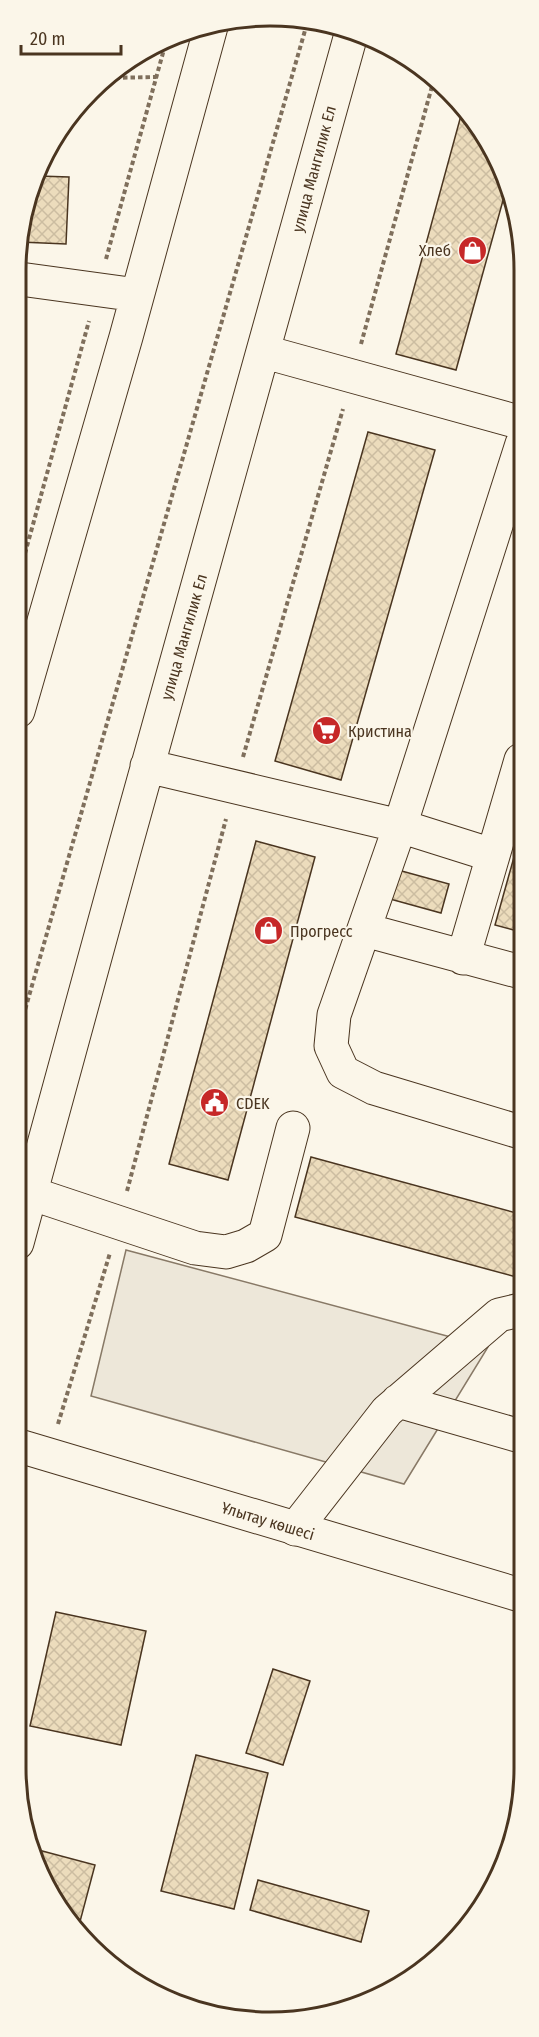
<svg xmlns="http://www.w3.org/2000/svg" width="539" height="2037" viewBox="0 0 539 2037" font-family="'Fira Sans Condensed',sans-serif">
<defs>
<pattern id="building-cross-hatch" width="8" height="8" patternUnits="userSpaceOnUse" patternTransform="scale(1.5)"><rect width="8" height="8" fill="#ecdcbc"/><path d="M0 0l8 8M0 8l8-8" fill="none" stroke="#ccbda1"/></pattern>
</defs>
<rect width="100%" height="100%" fill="#fbf6e9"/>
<!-- parking -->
<path fill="#ede7d9" stroke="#887966" stroke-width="1.5" d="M126 1250 488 1347 404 1484 91 1396Z"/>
<!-- building -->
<path fill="url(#building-cross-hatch)" stroke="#4a3520" stroke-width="1.5" d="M463 108 498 157 507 186 456 370 396 354Z
M38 176 69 177 66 244 20 242V220Z
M368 432 435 450 341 780 275 761Z
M521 832V932L495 925Z
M256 841 315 857 228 1180 169 1164Z
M398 870 449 884 441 913 390 899Z
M311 1157 520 1214V1278L295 1217Z
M56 1612 146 1631 121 1745 30 1726Z
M273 1669 310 1681 283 1765 246 1753Z
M196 1755 268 1773 234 1909 161 1891Z
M31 1848 95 1865 77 1933 34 1865Z
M258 1880 369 1911 361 1942 250 1910Z"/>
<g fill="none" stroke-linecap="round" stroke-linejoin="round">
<defs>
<path id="minor" d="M20 279 137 295
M265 352 522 423
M18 711 126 337 212 23
M147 766 400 826 492 855
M365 930 521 972
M463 958 521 760
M520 1132 374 1088 343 1072 331 1046 334 1015 400 826 522 444
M30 1193 195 1248 226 1252 246 1246 265 1235 293 1128
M17 1243C125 838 242 436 352 31
M398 1401 520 1436
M295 1529 387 1411 499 1315 520 1310"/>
<path id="major" d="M16 1445 520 1595"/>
</defs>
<!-- minor casing -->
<use href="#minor" stroke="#4a3520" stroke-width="35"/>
<!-- major casing -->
<use href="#major" stroke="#4a3520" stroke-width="35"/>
<!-- path -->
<path stroke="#7f6f5c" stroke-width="4" stroke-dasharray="4.5 3" stroke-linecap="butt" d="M108 78 156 77
M106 259 166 42
M361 344 434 79
M21 568 89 321
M243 757 343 409
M17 1038 308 20
M127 1191 226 819
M58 1424 110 1253"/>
<!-- minor -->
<use href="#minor" stroke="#fbf6e9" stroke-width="33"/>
<!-- major -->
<use href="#major" stroke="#fbf6e9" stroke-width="33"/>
</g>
<!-- icons -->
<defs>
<symbol id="shop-disc" viewBox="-11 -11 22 22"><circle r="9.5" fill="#c62828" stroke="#fbf6e9"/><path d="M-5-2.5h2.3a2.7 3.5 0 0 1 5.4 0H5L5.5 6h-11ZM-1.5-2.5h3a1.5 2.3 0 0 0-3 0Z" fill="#fff"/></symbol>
<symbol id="supermarket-disc" viewBox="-11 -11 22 22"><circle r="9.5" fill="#c62828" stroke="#fbf6e9"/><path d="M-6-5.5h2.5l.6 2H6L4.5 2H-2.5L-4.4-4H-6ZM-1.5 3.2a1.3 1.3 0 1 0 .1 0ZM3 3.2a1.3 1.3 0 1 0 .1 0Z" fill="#fff"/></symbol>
<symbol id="civic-disc" viewBox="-11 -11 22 22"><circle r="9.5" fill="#c62828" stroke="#fbf6e9"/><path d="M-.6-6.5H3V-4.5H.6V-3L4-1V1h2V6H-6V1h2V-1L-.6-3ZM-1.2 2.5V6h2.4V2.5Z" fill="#fff"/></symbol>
</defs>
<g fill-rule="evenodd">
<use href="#shop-disc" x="456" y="234" width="33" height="33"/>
<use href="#supermarket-disc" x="310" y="714" width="33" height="33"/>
<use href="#shop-disc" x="252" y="914" width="33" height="33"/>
<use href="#civic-disc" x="198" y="1086" width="33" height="33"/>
</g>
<g text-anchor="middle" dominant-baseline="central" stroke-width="4.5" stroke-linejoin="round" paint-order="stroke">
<!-- street labels -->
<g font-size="16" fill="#4a3520" stroke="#fbf6e9">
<text transform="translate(314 169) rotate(-75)">улица Мангилик Ел</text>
<text transform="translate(184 637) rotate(-74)">улица Мангилик Ел</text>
<text transform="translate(268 1521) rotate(17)">Ұлытау көшесі</text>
</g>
<!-- poi labels -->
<g font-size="16" fill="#4a3520" stroke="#fbf6e9" text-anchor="start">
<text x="451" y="250" text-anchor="end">Хлеб</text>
<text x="348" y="731">Кристина</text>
<text x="290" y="931">Прогресс</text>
<text x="236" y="1103">CDEK</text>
</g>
</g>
<!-- crop -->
<path d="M0 0H539V2037H0ZM270 26H270A244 244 0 0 1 514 270V1768A244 244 0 0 1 270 2012H270A244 244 0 0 1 26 1768V270A244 244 0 0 1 270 26Z" fill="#fbf6e9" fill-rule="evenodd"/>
<path fill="none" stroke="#4a3520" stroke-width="3" d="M270 26H270A244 244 0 0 1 514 270V1768A244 244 0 0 1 270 2012H270A244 244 0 0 1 26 1768V270A244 244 0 0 1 270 26Z"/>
<!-- scale -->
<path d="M21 45v9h100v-9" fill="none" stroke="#4a3520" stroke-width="3"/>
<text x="30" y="45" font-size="18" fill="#4a3520" stroke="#fbf6e9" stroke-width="4.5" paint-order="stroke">20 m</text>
</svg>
